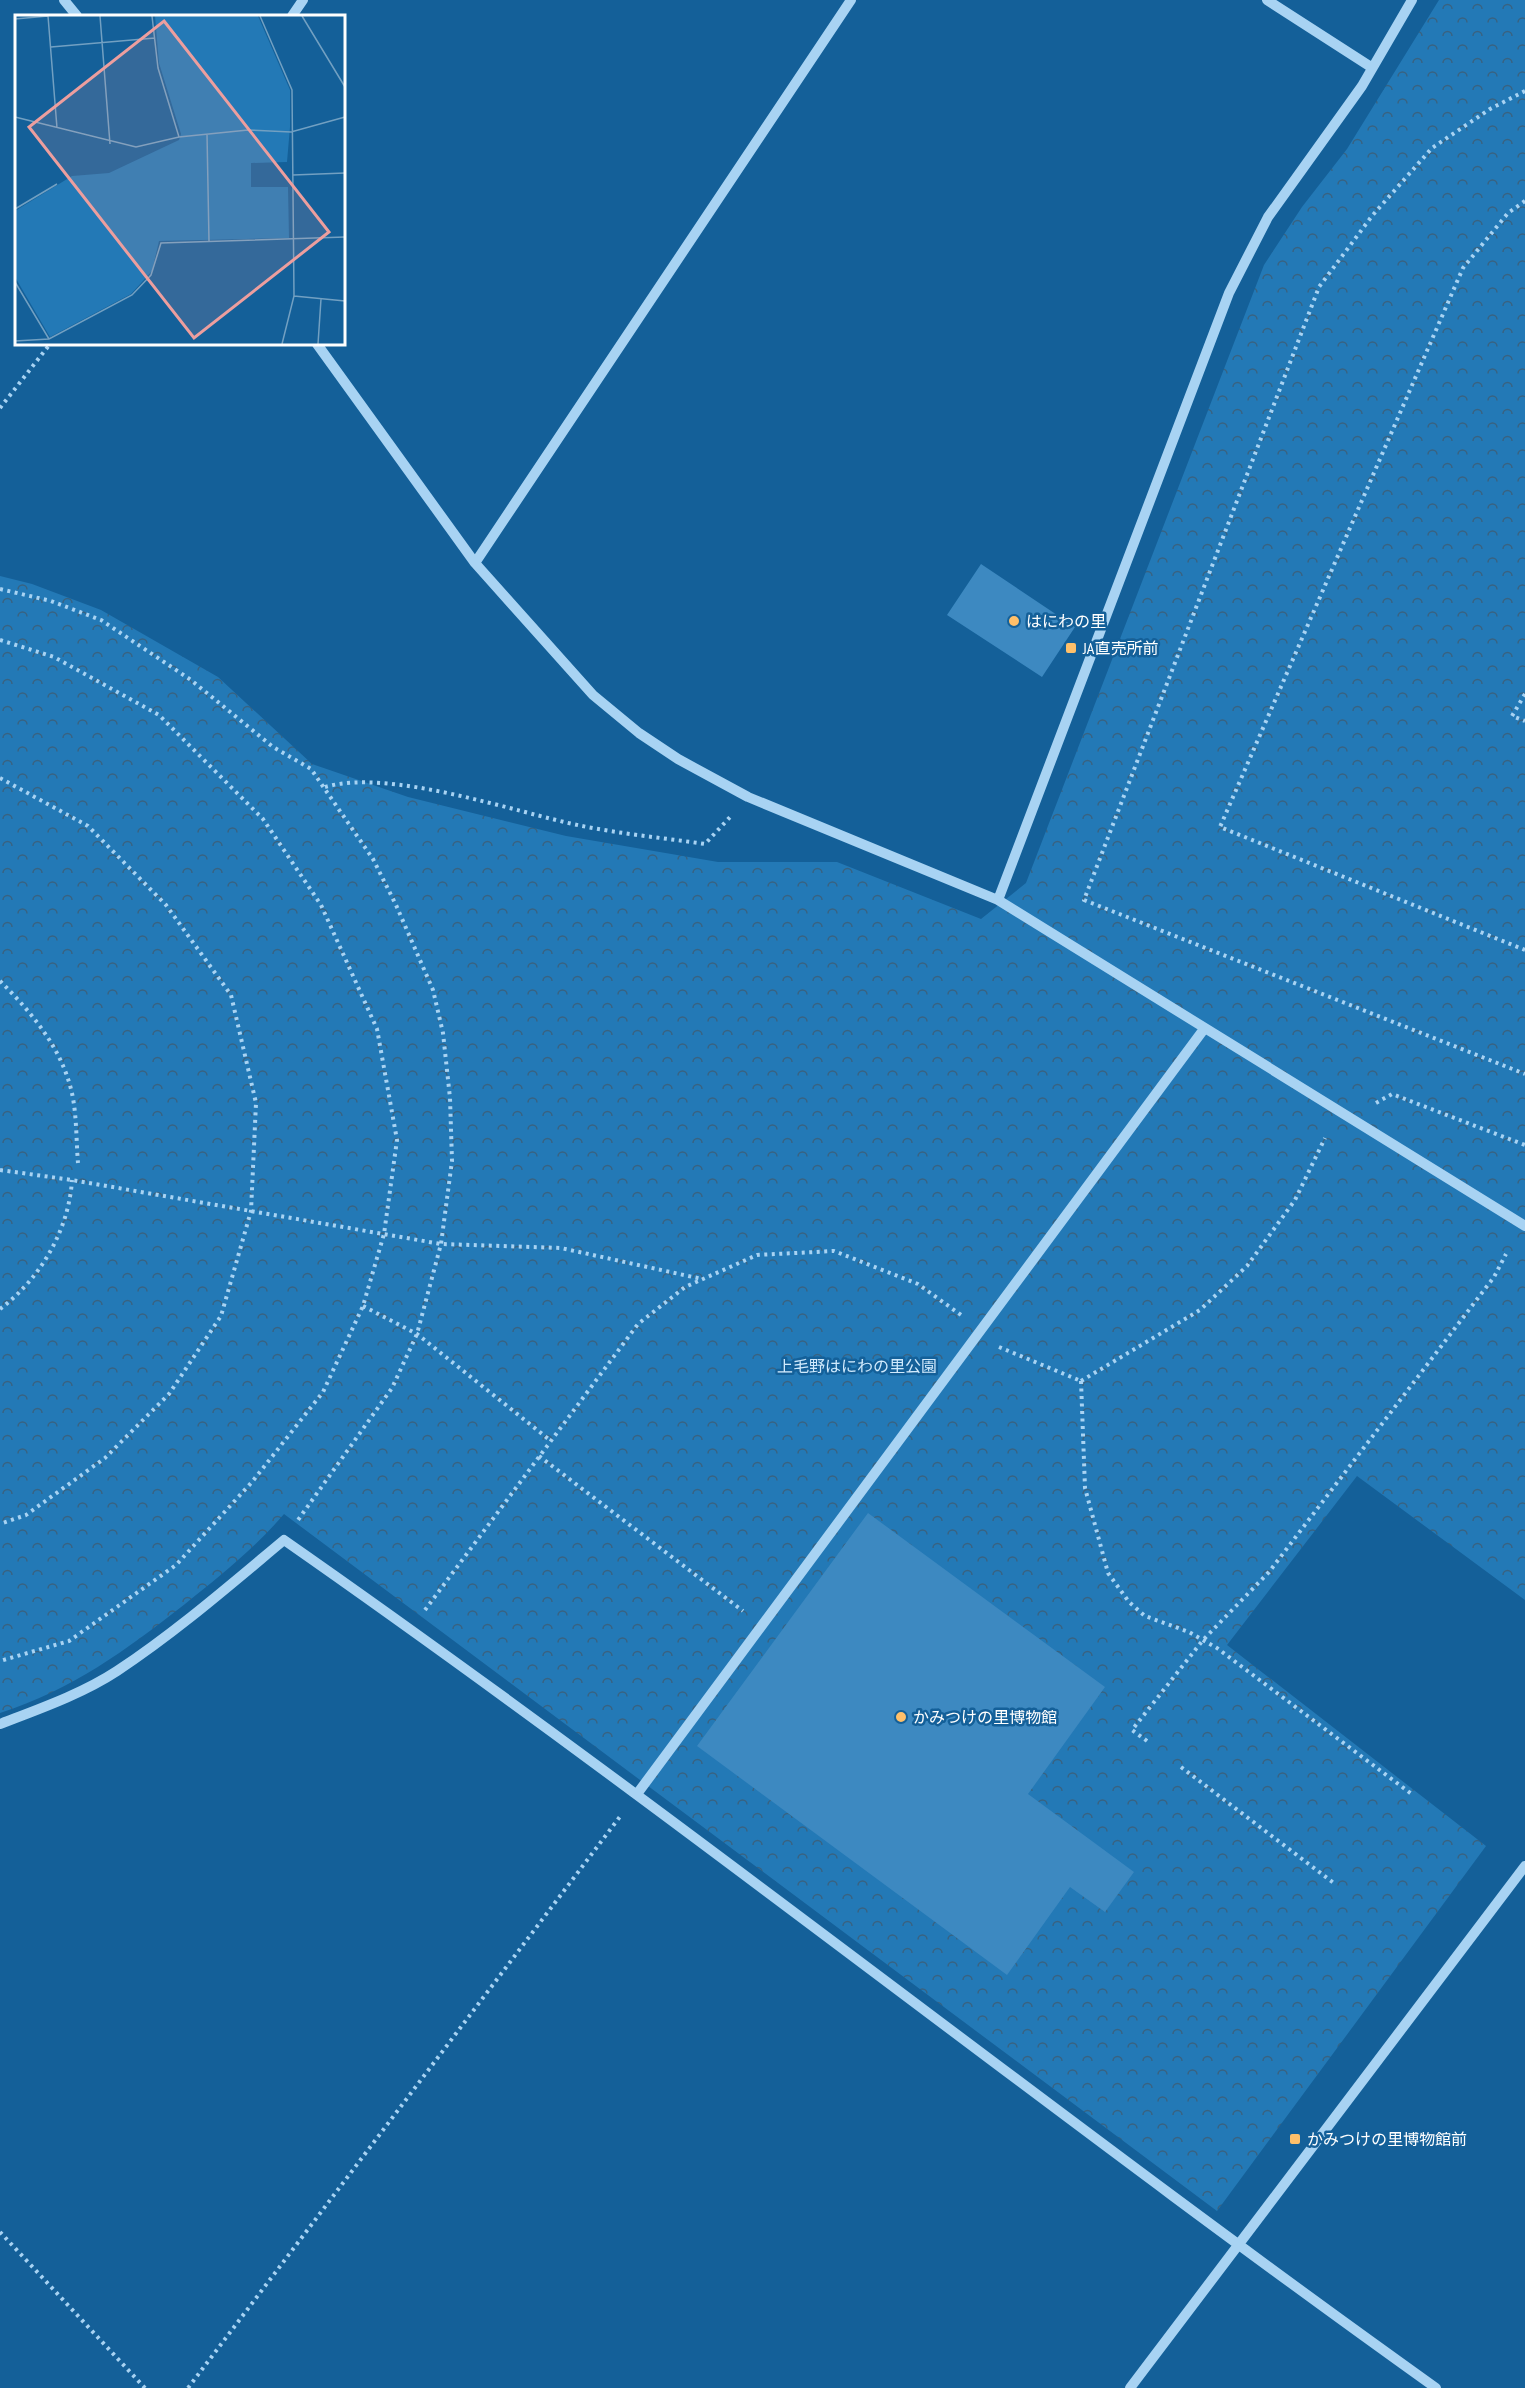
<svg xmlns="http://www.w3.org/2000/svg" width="1525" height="2388" viewBox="0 0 1525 2388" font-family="'PT Sans Narrow','Noto Sans JP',sans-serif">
<defs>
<pattern id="forest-crowns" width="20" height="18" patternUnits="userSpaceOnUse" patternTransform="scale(1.5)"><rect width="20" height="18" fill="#2379b6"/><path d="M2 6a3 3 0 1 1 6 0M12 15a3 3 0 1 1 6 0" fill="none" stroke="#386281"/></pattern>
</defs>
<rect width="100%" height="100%" fill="#146099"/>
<!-- forest -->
<path fill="url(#forest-crowns)" d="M1439 0H1525V1600L1357 1476 1227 1645 1486 1846 1217 2211 284 1514C254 1549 220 1576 185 1604 126 1650 72 1690 0 1713V576L32 584 101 610 218 677 312 764 408 797 566 836 718 862H837L981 919 1026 883 1264 265 1302 207 1347 149Z"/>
<!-- building -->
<path fill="#3d89c1" d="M981 564 1075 627 1042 677 947 615Z
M868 1513 1105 1687 1028 1794 1134 1872 1105 1912 1070 1887 1007 1975 697 1746Z"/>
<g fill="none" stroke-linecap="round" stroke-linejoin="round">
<!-- path -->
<path stroke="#a8d3f3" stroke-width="4" stroke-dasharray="3 4.5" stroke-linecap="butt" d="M1525 91 1490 109 1432 148 1372 216 1319 287 1084 900 1525 1074
M1525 201 1508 213 1463 268 1220 827 1525 950
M0 408 50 344
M0 589 51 601 101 620 191 680 273 747 311 769 373 859 396 905 433 990 443 1033 450 1098 452 1161 441 1244 417 1334 392 1388 298 1520
M0 640 54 657 159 715 263 819 321 905 377 1029 397 1140 384 1234 363 1306 323 1392 252 1482 176 1565 69 1641 0 1661
M1525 694 1512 716 1525 721
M0 778 88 826 166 905 231 995 256 1103 251 1211 221 1316 169 1394 105 1458 26 1515 0 1524
M325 787C390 768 514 812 582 826 622 834 664 838 705 844L731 816
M0 981C31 1012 60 1046 71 1089 77 1113 76 1139 78 1163
M1376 1103 1392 1094 1525 1145
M0 1170 72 1180 441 1244 561 1248 702 1279
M363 1306 417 1334 551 1441
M0 1309C40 1279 69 1230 72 1180
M999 1347 1081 1381
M1081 1381 1085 1488 1108 1573 1129 1602 1145 1616 1189 1632 1217 1648 1413 1795
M1081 1381 1200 1310 1247 1266 1295 1200 1325 1138
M539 1456 743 1611
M425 1610 638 1324 685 1287 757 1255 834 1251 918 1284 961 1315
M1147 1741 1132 1730 1203 1640 1269 1572 1494 1277 1506 1254
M1181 1767 1335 1884
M0 2232 145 2388
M188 2388 622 1814"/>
<!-- minor -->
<path stroke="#a8d3f3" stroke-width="10" d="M64 0 77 16
M1267 0 1371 67
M292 16 303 0
M317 344 475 563 593 695 639 733 678 759 748 797 998 900 1525 1226
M475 563 851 0
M998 900 1229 293 1268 217 1362 86 1412 0
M0 1724C39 1709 82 1694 117 1671 176 1632 230 1585 284 1540 675 1813 1048 2111 1436 2388
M637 1794 1204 1029
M1130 2388 1525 1866"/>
</g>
<!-- markers -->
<g fill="#ffc06a" stroke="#146099" stroke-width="2">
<circle cx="1014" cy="621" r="6"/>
<rect x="1065" y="642" width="12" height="12" rx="3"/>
<circle cx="901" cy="1717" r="6"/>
<rect x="1289" y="2133" width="12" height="12" rx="3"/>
</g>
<g text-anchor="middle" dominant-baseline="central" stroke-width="5" stroke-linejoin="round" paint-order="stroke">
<!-- poi labels -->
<g font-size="16" fill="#fff" stroke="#146099" text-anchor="start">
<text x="1026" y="621">はにわの里</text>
<text x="1083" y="648">JA直売所前</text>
<text x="913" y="1717">かみつけの里博物館</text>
<text x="1307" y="2139">かみつけの里博物館前</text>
</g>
<!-- park labels -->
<g font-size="16" fill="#d0eafd" stroke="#146099">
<text x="857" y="1366">上毛野はにわの里公園</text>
</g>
</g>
<!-- overview -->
<g transform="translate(15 15)">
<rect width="330" height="330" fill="#146099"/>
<path d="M140 1H243L275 75V112L272 147 236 148V172H273L274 223 144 226 137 256 116 279 35 322 0 262V196L57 161 94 158 164 125 166 119 144 48Z" fill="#2379b6"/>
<path fill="none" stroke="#72a0c2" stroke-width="1.5" d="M33 1 42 113M85 1 95 129M137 1 143 53 164 122M245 1 277 75 279 281 267 329M287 1 330 72M0 4 33 1M36 32 140 23M0 102 121 132 164 122 233 115 276 117 330 102M192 119 194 226M278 160 330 158M0 194 42 169M0 267 34 324M279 281 330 286M0 326 34 324 117 280 136 260 146 228 330 222M303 329 306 284"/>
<path fill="#ed9e9e" fill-opacity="0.15" stroke="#ed9e9e" stroke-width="3" d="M149 6 314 217 179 323 14 112Z"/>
<rect width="330" height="330" fill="none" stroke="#fff" stroke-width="3"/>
</g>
</svg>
